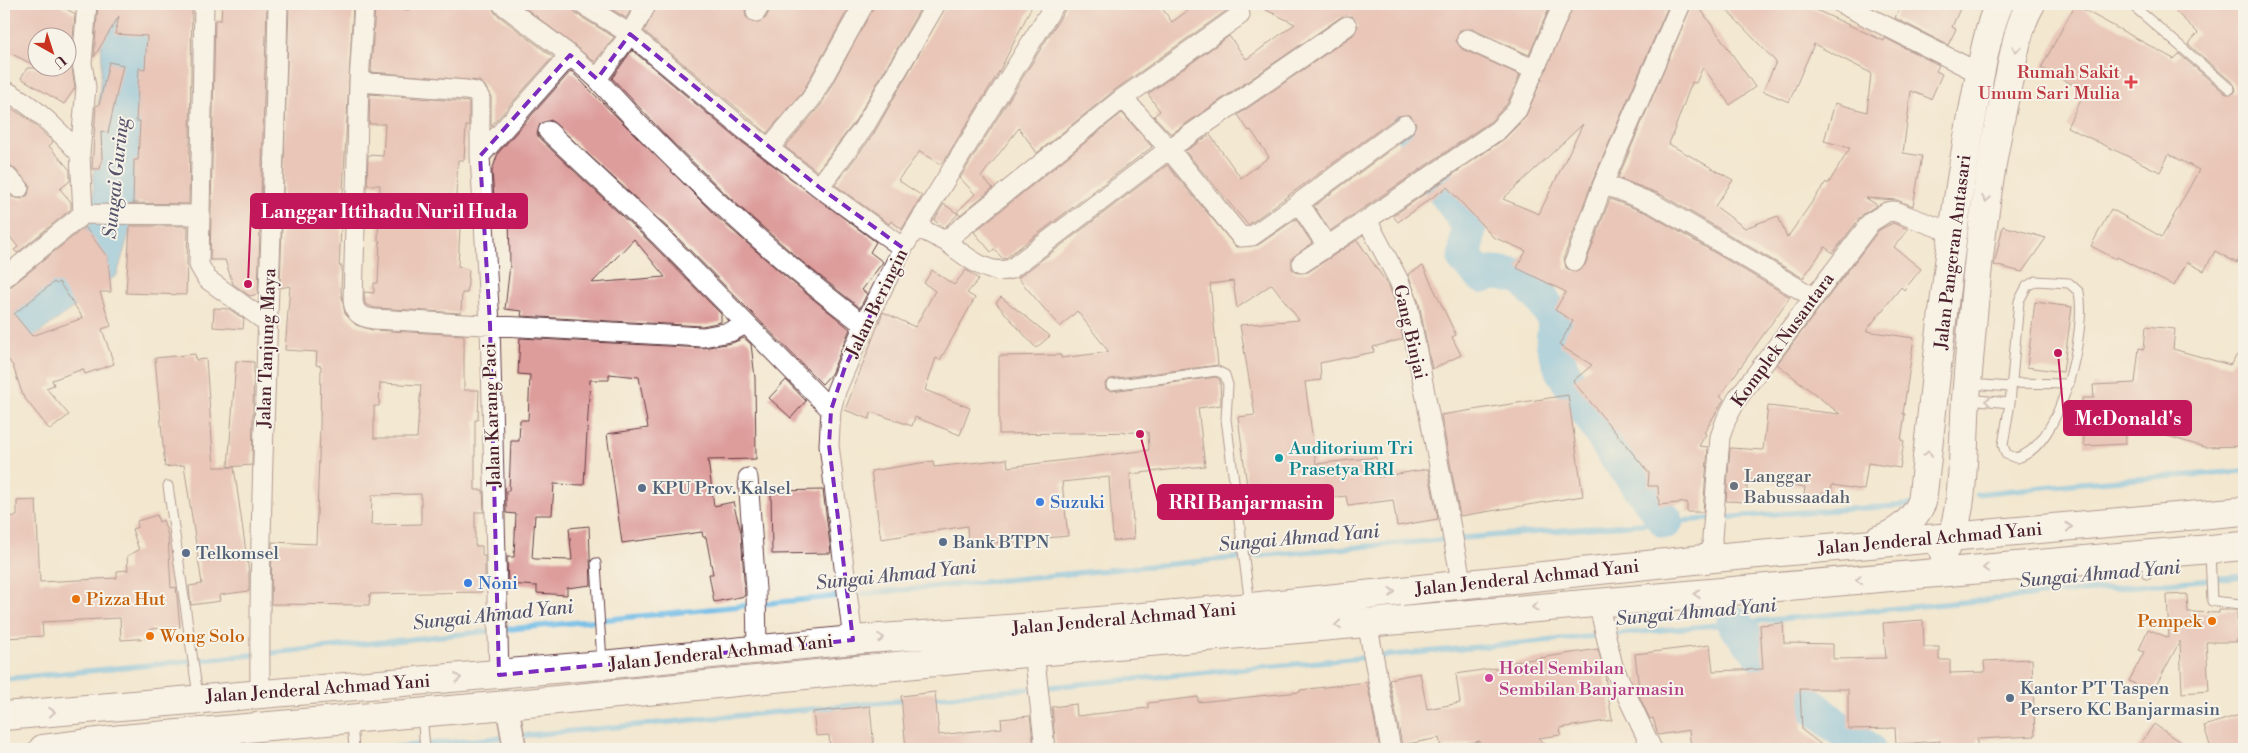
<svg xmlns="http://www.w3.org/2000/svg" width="2248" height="753" viewBox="0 0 2248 753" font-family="'Libre Bodoni',serif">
<rect width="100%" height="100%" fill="#f7f3e8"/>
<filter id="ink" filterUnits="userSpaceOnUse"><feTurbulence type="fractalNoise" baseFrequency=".02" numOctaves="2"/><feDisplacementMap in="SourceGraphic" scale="10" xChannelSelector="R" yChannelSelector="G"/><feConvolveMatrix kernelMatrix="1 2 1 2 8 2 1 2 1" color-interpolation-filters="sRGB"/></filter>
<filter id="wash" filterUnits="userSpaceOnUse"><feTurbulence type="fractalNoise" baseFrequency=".0096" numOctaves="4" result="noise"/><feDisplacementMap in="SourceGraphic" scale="20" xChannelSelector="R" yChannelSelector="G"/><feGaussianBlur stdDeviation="1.12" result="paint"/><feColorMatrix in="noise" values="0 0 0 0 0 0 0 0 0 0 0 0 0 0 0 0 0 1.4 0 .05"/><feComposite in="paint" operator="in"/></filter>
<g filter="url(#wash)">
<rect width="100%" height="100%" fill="#f3e7cf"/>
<!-- water -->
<path fill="#6bbae6" stroke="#5a6c88" d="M102 4H169L132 223 117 275 4 359V305L78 250 93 217 94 149 102 63 100 16Z"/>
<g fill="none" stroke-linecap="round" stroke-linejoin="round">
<!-- stream -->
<path stroke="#6bbae6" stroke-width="5.5" d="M1977 494 2081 483 2244 471
M4 679C639 619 1274 545 1911 505
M929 698 2244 576
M518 736 908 700
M374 749 509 737"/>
<!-- river -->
<path stroke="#6bbae6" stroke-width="35" d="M1412 120 1417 146 1429 169 1469 225 1465 259 1482 276 1496 273 1521 277 1542 299 1555 320 1553 343 1562 370 1611 449 1666 521
M1734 623C1776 672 1815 714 1868 749"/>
</g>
<g id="blocks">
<!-- building -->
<path fill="#dd9d9b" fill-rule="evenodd" d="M4 4H58L75 14 71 62 75 88 64 104 21 78 27 68H68V38H38V67L4 50Z
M98 4H192L189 204 133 203 134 160H138L140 121H136L139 68 145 69 147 36 115 34 119 16 94 57Z
M222 4H267L258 294 250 296 233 284 225 260H210L215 20H221Z
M289 4 353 6 339 266H342L341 291 345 314 356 325 372 330 464 335V390H479L478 420H475V490H483L484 512H475V546H482V556H485V584L482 583V592L370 594 369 605 271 604 272 542 316 544 320 428 321 366 316 365 317 352 285 350 290 286 280 288ZM380 383 421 385 417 438H374V406H379ZM421 494V524L371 525 372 495Z
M414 4H491L495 13 553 57 491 126V97L485 86 479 81 371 72 375 7 409 10Z
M520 4H571L576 14 614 37 595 62Z
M603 4H634L626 18Z
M658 4H748L745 11 746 17 756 23 766 18 772 4H851L802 93 767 133 644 31Z
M875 4H923L854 123 817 171 785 147 821 105Z
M947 4H1033L1000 70 944 161 940 164 920 151 898 180 922 196 902 229 891 221 889 224 835 185 873 135Z
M1066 4H1159L1172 22 1197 4H1245L1233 6 1116 89 1037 153 1019 128 981 177 993 188 960 215 957 212 975 194 960 178 1065 10Z
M1254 4H1551L1529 55 1472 29 1460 30 1456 41 1462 49 1520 75 1507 104 1491 121 1330 231 1314 206 1412 134 1416 124 1410 115 1398 116 1248 225 1185 151 1210 135 1241 178 1269 157 1251 130 1249 131 1238 115 1353 35 1358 26 1352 16 1341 17 1171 134 1154 116 1160 111 1148 94 1229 36 1246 59 1248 58 1295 24Z
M1574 4H1669L1593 180 1564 257 1566 268 1576 272 1585 265 1610 199 1649 214 1790 297 1720 396 1724 399 1704 433 1706 434 1699 446 1708 447 1703 512H1687V502L1659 505 1658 486H1648L1649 473 1573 381 1592 365 1559 345 1573 321 1555 310 1566 292 1517 268 1526 251 1493 237 1447 187 1398 222 1393 216 1504 139 1525 118ZM1583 124 1539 214 1503 199Z
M1692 4H1697L1755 87 1730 105 1703 67 1696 83 1692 82 1669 144 1733 180 1715 206 1745 228 1778 216 1787 238 1826 182 1828 184 1850 148 1824 141 1835 103 1867 112 1871 73 1814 44 1789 102 1763 91 1776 62 1721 4H1803L1884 41 1885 38 1939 65 1936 71 1942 74 1931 99 1911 91 1903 153 1922 156 1913 206 1897 200 1866 198 1877 205 1862 215 1833 253 1825 247 1803 278 1660 194 1618 178Z
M1901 4H1962L1952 27 1956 29 1948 45 1895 18Z
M2168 4H2244V248L2237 263 2215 251 2204 271 2187 262 2174 286 2117 257 2116 259 2091 246 2111 209 2162 237 2199 170 2169 154 2160 172 2067 127 2085 91 2041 68 2075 5 2174 59 2179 54 2226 94 2234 93 2236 90 2234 84 2188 44 2198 33Z
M632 50 734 136 876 242 870 252 883 262 862 290 867 294 860 308 800 260 732 200 667 137 612 78Z
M109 62 123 65 108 133 101 131 102 159 100 169H92L96 105H99Z
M571 71 717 217 786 277 850 329 831 374 822 384 668 228 551 120 540 124 537 134 540 139 652 244 721 314V322L702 326 521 316 522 311 505 309 510 265 509 210 495 211 492 171 498 153ZM634 239 665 277 592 283Z
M370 94 469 102V126H466L464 160H458L455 212 461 210 458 266 469 270 467 293H462L461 313 375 308 365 304 364 292 374 293V283H378L380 241H378L380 185H367L368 155 383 156 385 124H369Z
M5 104 28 119 53 142 49 146 70 170V181L60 189 71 202V209L17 253 14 250 18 247 4 229V189L12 197 22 199 28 195 30 185 12 166 4 163Z
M1122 113 1152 147 1006 258 1003 259 994 249 991 252 974 232Z
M1167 165 1236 247 1258 245 1296 219 1312 243 1292 258V269L1297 273 1308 272 1357 240 1389 286 1397 308 1403 339 1373 347 1374 352 1320 363 1321 380 1305 382 1316 464 1376 457 1378 477 1428 469 1438 519 1397 526 1393 500 1348 506 1346 496 1250 509 1238 417 1255 415 1240 325 1299 320 1272 284 1237 308 1233 281 1210 284 1218 365 1110 379 1105 383 1106 389 1112 391 1216 377 1220 380 1221 405 1198 408 1205 466 1130 474 1134 539 1113 541 1109 477 1062 482 1068 536 968 545 967 526 881 539 871 471 933 461 934 467 1007 459 1008 467 1149 450 1148 432 999 434V356L1061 355V358L1109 352 1077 311 1060 327 1018 278Z
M944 204 958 214 944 228 934 220Z
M1893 223 1908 229 1894 247 1921 269 1904 290 1901 287 1866 331 1914 338 1903 414H1905L1901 440 1904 441 1900 468 1868 463 1864 490 1832 485 1831 494 1822 493 1821 498 1804 495 1805 487 1747 479V502L1726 501 1730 448 1763 450 1768 406 1840 414 1777 364 1879 230Z
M130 226H188L186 295 126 293Z
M2003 226 2046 238 2022 272 1994 265Z
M85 227 108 258 111 292H100L111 326 102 329 114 364 85 374 83 369 52 380 54 385 46 388 69 415 50 430 23 396 13 366 4 354V292ZM54 282 56 284 59 282 83 318 32 336 14 314Z
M1423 266 1456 335 1452 337 1461 355 1432 369 1419 303 1408 274Z
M932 270 954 285 966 270 979 279 967 293 975 298 940 360 936 358 925 390 970 408 960 435 915 417 912 426 872 412 869 419 845 410 883 312 915 327 935 291 924 283Z
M1001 297 1050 336 1036 348 996 303Z
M2035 302 2072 307 2063 372 2027 367Z
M214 308 229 309 244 319 243 329 213 327Z
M2146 326 2175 329 2173 349 2230 365 2244 345V446L2204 447 2160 434 2166 414 2125 410 2126 444 2084 446 2082 398H2094L2093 385 2135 383 2139 348 2144 349Z
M520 338 703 348 732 343 744 338 751 344 755 378 756 459 708 460 714 506 733 502 741 532 745 596 714 602 709 574H713L706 537H703L702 532 622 543 607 434 648 428 639 377 609 374V380H590L584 485 554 484 552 515H535L532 558 535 559 572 560 569 528 589 526 591 585 567 588V595L537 593V586L508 584 507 557H514L516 514 506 513V491H509L511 441H519L520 420H528L530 375 518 374Z
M195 354 196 360 206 359 214 467H234L249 573V591L219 595 220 601 191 605 189 586 202 584 184 465 165 467 155 358Z
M236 361 254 362 252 465 228 467Z
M786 380 806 401 791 418 769 398Z
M1568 395 1583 496 1460 516 1441 415Z
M823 490 831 553 772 554 771 491Z
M36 500 40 582 117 578V571L128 570 127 556 139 550 132 529 138 527 137 521 157 515 159 522 163 520 168 536 171 588 176 587 180 627 151 629 152 638 121 640 120 618 42 622 43 636 4 638V561H6L4 517 17 516V501Z
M2187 594 2188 612 2219 613V610H2237V642H2206L2209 691 2182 693 2180 641 2152 693 2129 681 2144 652 2139 650 2148 629 2169 638 2167 595Z
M1923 620 1924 647H1939V660H1950V673L1985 672 1984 661 2032 659 2035 736 1977 739V749H1940V741L1896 744 1895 728 1848 729V689H1800L1802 730 1827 749H1691L1689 730 1658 735 1653 718 1650 719 1640 698 1635 654 1710 645 1713 671 1763 669 1760 625 1783 623 1784 643 1833 644V659L1886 658 1883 623Z
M1598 649 1605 676 1612 720 1560 728 1561 735 1538 738 1551 749H1474L1480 741 1441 748 1439 738 1402 745 1389 679 1420 673 1427 709 1460 703 1456 674 1515 665 1514 662Z
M1367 682 1380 749H1056L1052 707 1076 704 1077 716 1148 708V703L1198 697V702L1300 692V690Z
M935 692 939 735 1002 728 1001 719 1030 716 1034 749H906L901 696Z
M870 706 874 749H830L829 735 816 736 813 712Z
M2239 715 2244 730V749H2211L2204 726Z
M2154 724 2190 749H2137Z"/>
</g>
</g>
<g filter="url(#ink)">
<use href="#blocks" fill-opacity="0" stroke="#633d44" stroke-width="1"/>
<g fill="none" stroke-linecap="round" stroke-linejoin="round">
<defs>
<path id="service" d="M2131 4 2230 89
M2036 281 2069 283 2079 292C2087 330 2061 449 2016 458L2006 454 2003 445 2010 403 2019 301 2027 286Z
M2011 383 2069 384
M1970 384 2011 387
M1111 385 1217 371 1225 375 1228 385 1226 419 1250 605
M1968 399 2010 403
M168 486 198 696
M2210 551 2212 601 2241 604
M596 563 602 663
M2147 574 2152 558
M422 714 425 749
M352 722 354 749"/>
<path id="minor" d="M204 4 199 265 207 279 268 323
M582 4 630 34 741 127 819 187 903 248
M1842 4 1981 74
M756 12 761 4
M1467 39 1535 70
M570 55 597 79 630 34 647 4
M597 79C678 169 768 252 864 325
M359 82 364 4
M4 90C34 105 57 129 80 154
M1123 98 1169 149 1241 237 1252 236 1299 203
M548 131 660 236 831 410
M769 148 811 99 864 4
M480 156 570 55 502 4
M4 174 19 188
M1603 184 1654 204 1813 297
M819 187 863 129 936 4
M83 214 80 154 86 87 82 63 87 4
M917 227 945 241 1123 98 1240 15
M945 241C964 254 987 277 1011 269L1169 149 1347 26
M1327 246 1299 203 1405 125
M1575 261 1603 184 1681 4
M1302 263 1367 220
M4 278 83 214 199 215
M748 478 756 590 757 650
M1713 558 1712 538 1720 437 1726 420 1737 399 1871 222 1887 212 1894 211 1953 233
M1462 585 1408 305 1399 281 1367 220 1498 130 1517 110 1563 4
M1598 602 1613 666 1652 749
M1367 622 1391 749
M853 640 829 445 831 410 836 391 864 325 903 248 1055 4
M1034 652 1045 749
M499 675 490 324 480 156V98L476 92 466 90 359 82 353 300C354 314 361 317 374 319L703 337 730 332 746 324
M260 693C258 463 274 233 278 4"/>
<path id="tertiary" d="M507 705 515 749"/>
<path id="trunk" d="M1878 540C1898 533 1913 522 1922 502 1937 372 1948 240 1973 111 1979 81 1987 29 1999 4
M1943 551C1966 526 1963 435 1966 399 1974 293 1984 187 2008 83 2014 57 2017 27 2031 4
M4 716 602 665 853 640 1022 628 1251 607 1713 558 2244 511
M43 749 122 739 507 705 1025 653 2244 546"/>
</defs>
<!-- service casing -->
<use href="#service" stroke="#633d44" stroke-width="11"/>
<!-- minor casing -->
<use href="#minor" stroke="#633d44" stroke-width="21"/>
<!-- tertiary casing -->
<use href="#tertiary" stroke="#633d44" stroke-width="25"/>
<!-- trunk casing -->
<use href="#trunk" stroke="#633d44" stroke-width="30"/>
<!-- service -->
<use href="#service" stroke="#fff" stroke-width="9"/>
<!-- minor -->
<use href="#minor" stroke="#fff" stroke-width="19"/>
<!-- tertiary -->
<use href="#tertiary" stroke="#fff" stroke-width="22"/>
<!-- trunk -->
<use href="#trunk" stroke="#fff" stroke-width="28"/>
</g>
<!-- one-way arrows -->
<defs><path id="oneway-chevron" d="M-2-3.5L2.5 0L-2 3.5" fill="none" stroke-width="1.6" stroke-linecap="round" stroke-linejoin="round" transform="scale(1.25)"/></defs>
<g stroke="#ae9aa0">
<use href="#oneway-chevron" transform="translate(2016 49) rotate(103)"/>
<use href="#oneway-chevron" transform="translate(1986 199) rotate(99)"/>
<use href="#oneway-chevron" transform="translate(1988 401) rotate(-175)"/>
<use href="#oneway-chevron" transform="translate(1928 454) rotate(-84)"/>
<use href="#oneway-chevron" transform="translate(2069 527) rotate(-5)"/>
<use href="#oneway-chevron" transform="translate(1986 568) rotate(175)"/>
<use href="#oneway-chevron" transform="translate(1859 580) rotate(175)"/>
<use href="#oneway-chevron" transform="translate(1392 592) rotate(-6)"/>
<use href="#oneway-chevron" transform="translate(1697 594) rotate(175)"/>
<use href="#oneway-chevron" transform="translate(1535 607) rotate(175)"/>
<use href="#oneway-chevron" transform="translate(1338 625) rotate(175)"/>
<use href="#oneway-chevron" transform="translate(881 638) rotate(-4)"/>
<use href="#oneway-chevron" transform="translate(458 678) rotate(-5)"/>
<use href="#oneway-chevron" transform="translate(52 712) rotate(-5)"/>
</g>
</g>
<!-- marked area -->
<path d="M0 0H2248V753H0ZM630 34 819 187 903 248 845 367 831 410 829 445 853 640 499 675 490 324 480 156 570 55 597 79Z" fill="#f3e7cf" fill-opacity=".55" fill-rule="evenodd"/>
<path fill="none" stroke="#7b2cbf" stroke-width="4" stroke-dasharray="10 6" stroke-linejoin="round" d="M630 34 819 187 903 248 845 367 831 410 829 445 853 640 499 675 490 324 480 156 570 55 597 79Z"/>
<!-- markers -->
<path fill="#e0444e" stroke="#f7f3e8" stroke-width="2" d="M2128.5 74.5h5v5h5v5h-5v5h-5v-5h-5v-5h5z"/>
<circle fill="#0f9aa8" stroke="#f7f3e8" stroke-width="2" cx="1279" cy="458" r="5"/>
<circle fill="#6b7280" stroke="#f7f3e8" stroke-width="2" cx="1734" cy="486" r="5"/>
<g fill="#5c6f8a" stroke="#f7f3e8" stroke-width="2">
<circle cx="642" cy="488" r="5"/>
<circle cx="943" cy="542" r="5"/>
<circle cx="186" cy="553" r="5"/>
<circle cx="2010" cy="698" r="5"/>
</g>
<g fill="#3f7fe0" stroke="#f7f3e8" stroke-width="2">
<circle cx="1040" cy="502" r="5"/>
<circle cx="468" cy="583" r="5"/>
</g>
<g fill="#e8710a" stroke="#f7f3e8" stroke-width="2">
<circle cx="76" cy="599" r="5"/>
<circle cx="2212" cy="621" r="5"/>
<circle cx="150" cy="636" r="5"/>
</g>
<circle fill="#d1479c" stroke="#f7f3e8" stroke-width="2" cx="1489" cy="678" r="5"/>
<g text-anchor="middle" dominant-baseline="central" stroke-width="4" stroke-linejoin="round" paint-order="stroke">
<!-- health labels -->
<g font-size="18" fill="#be3a42" stroke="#f7f3e8" text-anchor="end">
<text x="2120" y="72">Rumah Sakit<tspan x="2120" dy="21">Umum Sari Mulia</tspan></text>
</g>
<!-- street labels -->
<g font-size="18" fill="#4a1f2b" stroke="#f7f3e8">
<text transform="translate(1953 252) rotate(-83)">Jalan Pangeran Antasari</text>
<text transform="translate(877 303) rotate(-64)">Jalan Beringin</text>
<text transform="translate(1410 332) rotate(77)">Gang Binjai</text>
<text transform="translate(1783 340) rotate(-54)">Komplek Nusantara</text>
<text transform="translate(267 348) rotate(-88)">Jalan Tanjung Maya</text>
<text transform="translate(492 415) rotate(-92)">Jalan Karang Paci</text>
<text transform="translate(1930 539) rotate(-5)">Jalan Jenderal Achmad Yani</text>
<text transform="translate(1527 578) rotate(-6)">Jalan Jenderal Achmad Yani</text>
<text transform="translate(1124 619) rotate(-5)">Jalan Jenderal Achmad Yani</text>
<text transform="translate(721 653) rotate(-6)">Jalan Jenderal Achmad Yani</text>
<text transform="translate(318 689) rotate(-4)">Jalan Jenderal Achmad Yani</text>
</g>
<!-- culture labels -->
<g font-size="18" fill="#0d838f" stroke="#f7f3e8" text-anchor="start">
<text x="1289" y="448">Auditorium Tri<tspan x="1289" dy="21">Prasetya RRI</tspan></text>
</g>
<!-- worship labels -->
<g font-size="18" fill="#5b616d" stroke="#f7f3e8" text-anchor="start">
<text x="1744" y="476">Langgar<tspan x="1744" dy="21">Babussaadah</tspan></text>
</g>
<!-- service labels -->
<g font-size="18" fill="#4e5e75" stroke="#f7f3e8" text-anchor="start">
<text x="652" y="488">KPU Prov. Kalsel</text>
<text x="953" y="542">Bank BTPN</text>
<text x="196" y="553">Telkomsel</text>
<text x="2020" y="688">Kantor PT Taspen<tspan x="2020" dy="21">Persero KC Banjarmasin</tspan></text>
</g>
<!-- shop labels -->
<g font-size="18" fill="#366cbe" stroke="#f7f3e8" text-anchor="start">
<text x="1050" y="502">Suzuki</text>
<text x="478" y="583">Noni</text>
</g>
<!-- food labels -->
<g font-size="18" fill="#c56008" stroke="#f7f3e8" text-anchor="start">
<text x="86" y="599">Pizza Hut</text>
<text x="2202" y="621" text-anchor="end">Pempek</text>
<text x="160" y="636">Wong Solo</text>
</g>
<!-- hotel labels -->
<g font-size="18" fill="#b23c85" stroke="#f7f3e8" text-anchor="start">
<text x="1499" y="668">Hotel Sembilan<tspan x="1499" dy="21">Sembilan Banjarmasin</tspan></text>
</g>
<!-- water labels -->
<g font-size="19" font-style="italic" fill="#56556c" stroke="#f7f3e8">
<text transform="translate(116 178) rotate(-84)">Sungai Guring</text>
<text transform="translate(1299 538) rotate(-5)">Sungai Ahmad Yani</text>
<text transform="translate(2100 574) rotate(-5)">Sungai Ahmad Yani</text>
<text transform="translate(896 575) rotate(-6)">Sungai Ahmad Yani</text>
<text transform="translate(1696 612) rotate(-5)">Sungai Ahmad Yani</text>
<text transform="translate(493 615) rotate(-6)">Sungai Ahmad Yani</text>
</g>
</g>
<!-- callouts -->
<path fill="none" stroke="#c2185b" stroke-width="2" d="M248 284L251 211M2058 353L2064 418M1140 434L1158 502"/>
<g fill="#c2185b" stroke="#f7f3e8" stroke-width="2">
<circle cx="248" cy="284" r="5"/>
<circle cx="2058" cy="353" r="5"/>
<circle cx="1140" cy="434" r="5"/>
</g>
<g fill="#c2185b" stroke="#c2185b" stroke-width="2">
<rect x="251" y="194" width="276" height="34" rx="5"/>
<rect x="2064" y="401" width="127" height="34" rx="5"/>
<rect x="1158" y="485" width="175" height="34" rx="5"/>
</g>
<g font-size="19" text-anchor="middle" font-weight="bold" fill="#fff">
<text x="389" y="218">Langgar Ittihadu Nuril Huda</text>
<text x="2128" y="425">McDonald's</text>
<text x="1246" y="509">RRI Banjarmasin</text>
</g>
<!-- margin -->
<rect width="2248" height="753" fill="none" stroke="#f7f3e8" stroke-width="20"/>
<!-- north arrow -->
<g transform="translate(52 52) rotate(141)"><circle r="24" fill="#f7f3e8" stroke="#b29e9c"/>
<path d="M0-4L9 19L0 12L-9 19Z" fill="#c8321e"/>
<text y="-8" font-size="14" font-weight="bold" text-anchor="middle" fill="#4a1f2b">U</text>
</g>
</svg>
